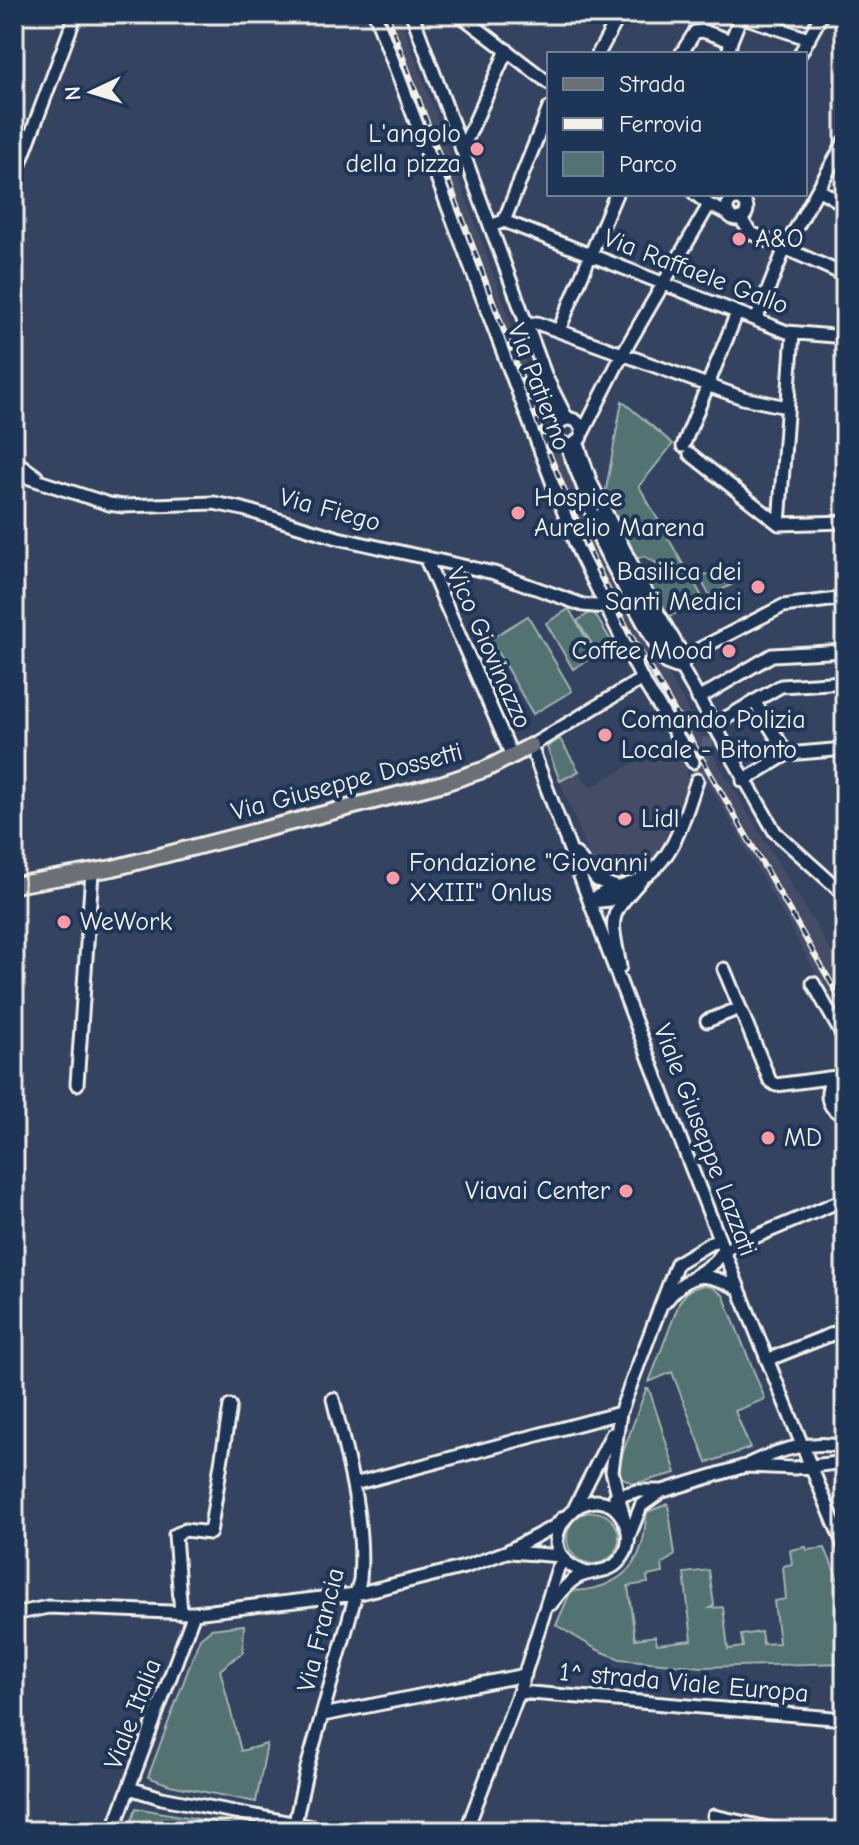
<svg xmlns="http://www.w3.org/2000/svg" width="859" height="1845" viewBox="0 0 859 1845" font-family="'Comic Neue',sans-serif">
<rect width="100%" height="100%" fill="#344360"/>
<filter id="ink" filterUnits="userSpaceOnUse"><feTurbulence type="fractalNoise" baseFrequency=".0125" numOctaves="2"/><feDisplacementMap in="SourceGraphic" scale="16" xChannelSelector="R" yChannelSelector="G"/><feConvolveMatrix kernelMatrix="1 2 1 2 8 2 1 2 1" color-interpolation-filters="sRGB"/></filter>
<g filter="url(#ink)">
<!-- built -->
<path fill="#444d66" d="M380 14H399L536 391 596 542 702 736 838 963 836 965 845 980V1025L665 705 640 665 642 662 592 567 567 511Z
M676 738 690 762 685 775 689 777 670 836 657 855 640 871 620 881 608 880 596 873 560 781 579 771 590 788Z"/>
<!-- green -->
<path fill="#527373" stroke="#a3b2ae" stroke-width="2" d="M622 401 673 444 639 486 684 566 657 568 656 563 644 556 636 559 605 495Z
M731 572 733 584 710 596 698 575Z
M690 575 704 600 666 618 649 589 657 581V577Z
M569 609 596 655 573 669 546 623Z
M593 611 616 649 601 658 577 621Z
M528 616 572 691 533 714 490 639Z
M560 739 579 771 560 781 547 747Z
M703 1285 712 1287 723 1295 765 1399 735 1411 750 1448 707 1463 672 1372 649 1382 680 1301 689 1290Z
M646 1389H649L676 1473 633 1484 620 1476 618 1466Z
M668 1504 675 1555 662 1564 663 1573 647 1576 648 1583 628 1586 635 1639 655 1636 657 1644 692 1640 684 1573 709 1570 714 1605 710 1608 723 1607 728 1649 743 1647 741 1635 761 1632 763 1644 779 1643 774 1601 786 1599 783 1566 792 1564 790 1550 806 1547 807 1550 825 1548 845 1596V1663L702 1667 620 1659 598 1650 556 1625 571 1591C603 1591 633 1577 642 1544 645 1534 645 1523 647 1512Z
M567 1538a26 26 0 1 1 52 0a26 26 0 1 1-52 0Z
M244 1625 243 1652 220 1670 241 1751 267 1744 256 1802 170 1785 148 1777 200 1638 211 1629Z
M136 1808 249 1828 248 1831H128Z"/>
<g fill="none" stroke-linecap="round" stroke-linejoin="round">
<!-- minor-tunnel -->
<path stroke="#515d74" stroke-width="11" stroke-dasharray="11 5.5" stroke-linecap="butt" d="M697 780C704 758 713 740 705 717"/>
<defs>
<path id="minor" d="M375 14 578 550 642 679 693 762
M412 14 546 377 565 415 570 419
M459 14 549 83
M731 41 741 16 809 39
M598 54 620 14
M681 54 695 32 703 31 731 41 728 54
M800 54 822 14
M462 150 507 50
M14 180 76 14
M818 189 845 205
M695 194 709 205 729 214
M727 209a10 10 0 1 1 20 0a10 10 0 1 1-20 0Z
M740 218 751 233 845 275
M504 221 549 108
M491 226 504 221 787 332 845 337
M756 320 785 248 845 141
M528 326 537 323 743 398 787 407
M559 330 616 194
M546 378 547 393 559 424
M556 432a13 13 0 1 1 26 0a13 13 0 1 1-26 0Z
M582 434 623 353 709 205
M577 441 591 483 644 589 684 657 682 669
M566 444 586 494 601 543 628 595 666 663 682 669
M683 446 737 313
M690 454 779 524 845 522
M14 460 36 476
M14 473 109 504 123 506 214 503 243 509 338 538 494 573 583 605 606 607
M597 516 670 653
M779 524 793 333
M425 557 512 756
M684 657 783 606 845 598
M682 669 775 832 845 895
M642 679 531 746C632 1015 733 1283 845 1548
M698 699 772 655 845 651
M754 701 787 754
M712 726 781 686 845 682
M743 781 787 754 845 749
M576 854 597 880 616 887
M590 902C605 887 624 889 642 878 675 859 685 814 697 780
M590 902 610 900 626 891
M620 967C611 914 606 920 642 879
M724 969 770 1081 776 1085 836 1077
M813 983 845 1040
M707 1021 740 1008
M845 1073 831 1082C824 1097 829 1110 845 1116
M77 1084 92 873
M695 1276 715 1262 724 1250 845 1199
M665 1302C690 1270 705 1271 739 1289
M767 1360 845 1329
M749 1464C780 1449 811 1440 845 1447
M354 1484 620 1413
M615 1497 636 1491H663L745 1466 795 1468 845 1462
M575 1507 612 1434
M626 1526 612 1471 620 1413 677 1263 719 1238
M629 1536 641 1506 662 1491
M510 1552 562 1556
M551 1604C558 1595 566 1584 576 1578 591 1569 608 1575 620 1560 628 1551 631 1537 626 1525 600 1459 511 1548 587 1573
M181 1613 175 1535 185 1530 210 1533 230 1406
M14 1614 48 1607 194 1613 356 1594 465 1567 506 1552 555 1526 564 1517
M519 1692 845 1719
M323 1715 525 1675
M129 1788 162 1798 333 1831
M714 1816 782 1831
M295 1823 307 1768 360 1580C365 1519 347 1457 333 1399
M113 1831 194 1613
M466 1831 519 1692 558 1568 564 1559"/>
<path id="major" d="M14 885 113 868 444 783 486 769 531 746"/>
</defs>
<!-- minor casing -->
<use href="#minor" stroke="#f4f1e8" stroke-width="17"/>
<!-- major casing -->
<use href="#major" stroke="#f4f1e8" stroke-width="20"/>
<!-- minor -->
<use href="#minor" stroke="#1d3557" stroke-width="11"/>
<!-- major -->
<use href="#major" stroke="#6a7074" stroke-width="14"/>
<defs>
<path id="rail" d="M387 14 549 453 591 555 630 634 845 1007"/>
</defs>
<!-- rail casing -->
<use href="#rail" stroke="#f4f1e8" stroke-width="6"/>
<!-- rail -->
<use href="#rail" stroke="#1d3557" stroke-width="3" stroke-dasharray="9" stroke-linecap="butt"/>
</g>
</g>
<!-- markers -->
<g fill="#ff9aa2" stroke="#1d3557" stroke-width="3">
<circle cx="477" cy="149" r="8"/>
<circle cx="739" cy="239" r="8"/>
<circle cx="518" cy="513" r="8"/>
<circle cx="758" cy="587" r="8"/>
<circle cx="729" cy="651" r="8"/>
<circle cx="605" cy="735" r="8"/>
<circle cx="625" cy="819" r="8"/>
<circle cx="393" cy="878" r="8"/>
<circle cx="64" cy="922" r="8"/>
<circle cx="768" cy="1138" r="8"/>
<circle cx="626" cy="1191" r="8"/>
</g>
<g text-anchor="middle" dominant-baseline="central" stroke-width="8" stroke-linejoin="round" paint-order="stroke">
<!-- poi labels -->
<g font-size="26" fill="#f4f1e8" stroke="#1d3557" text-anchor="start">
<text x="461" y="134" text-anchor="end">L'angolo<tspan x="461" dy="30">della pizza</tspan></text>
<text x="755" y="239">A&amp;O</text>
<text x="534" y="498">Hospice<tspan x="534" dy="30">Aurelio Marena</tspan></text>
<text x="742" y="572" text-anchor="end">Basilica dei<tspan x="742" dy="30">Santi Medici</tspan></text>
<text x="713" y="651" text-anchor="end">Coffee Mood</text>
<text x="621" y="720">Comando Polizia<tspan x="621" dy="30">Locale - Bitonto</tspan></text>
<text x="641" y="819">Lidl</text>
<text x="409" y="863">Fondazione "Giovanni<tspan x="409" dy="30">XXIII" Onlus</tspan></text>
<text x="80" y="922">WeWork</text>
<text x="784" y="1138">MD</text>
<text x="610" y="1191" text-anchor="end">Viavai Center</text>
</g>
<!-- street labels -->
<g font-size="26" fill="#f4f1e8" stroke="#1d3557">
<text transform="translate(696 272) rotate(21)">Via Raffaele Gallo</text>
<text transform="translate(539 387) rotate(69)">Via Patierno</text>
<text transform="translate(330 510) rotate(15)">Via Fiego</text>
<text transform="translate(489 648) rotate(66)">Vico Giovinazzo</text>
<text transform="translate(347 782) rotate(-15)">Via Giuseppe Dossetti</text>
<text transform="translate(705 1140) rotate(69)">Viale Giuseppe Lazzati</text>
<text transform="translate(321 1630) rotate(-76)">Via Francia</text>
<text transform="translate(684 1683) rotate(5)">1^ strada Viale Europa</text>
<text transform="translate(133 1714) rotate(-69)">Viale Italia</text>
</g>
</g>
<!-- margin -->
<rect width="859" height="1845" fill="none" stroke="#1d3557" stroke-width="48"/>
<rect x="24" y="24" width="811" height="1797" fill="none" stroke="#f4f1e8" stroke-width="3" filter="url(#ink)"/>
<!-- legend -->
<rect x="547" y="52" width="260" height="144" fill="#1d3557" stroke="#738091" stroke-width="2"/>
<rect x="563" y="78" width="40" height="12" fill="#6a7074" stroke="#738091" stroke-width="2"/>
<text x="619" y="92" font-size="24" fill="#f4f1e8">Strada</text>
<rect x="563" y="118" width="40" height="12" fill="#f4f1e8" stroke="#738091" stroke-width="2"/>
<text x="619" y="132" font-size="24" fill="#f4f1e8">Ferrovia</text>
<rect x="563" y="152" width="40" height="24" fill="#527373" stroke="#738091" stroke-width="2"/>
<text x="619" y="172" font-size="24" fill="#f4f1e8">Parco</text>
<!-- north arrow -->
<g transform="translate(92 92) rotate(266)" stroke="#1d3557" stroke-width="6" paint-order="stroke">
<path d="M0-6L14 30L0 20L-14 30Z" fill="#f4f1e8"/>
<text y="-12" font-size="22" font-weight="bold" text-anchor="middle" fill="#f4f1e8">N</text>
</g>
</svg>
